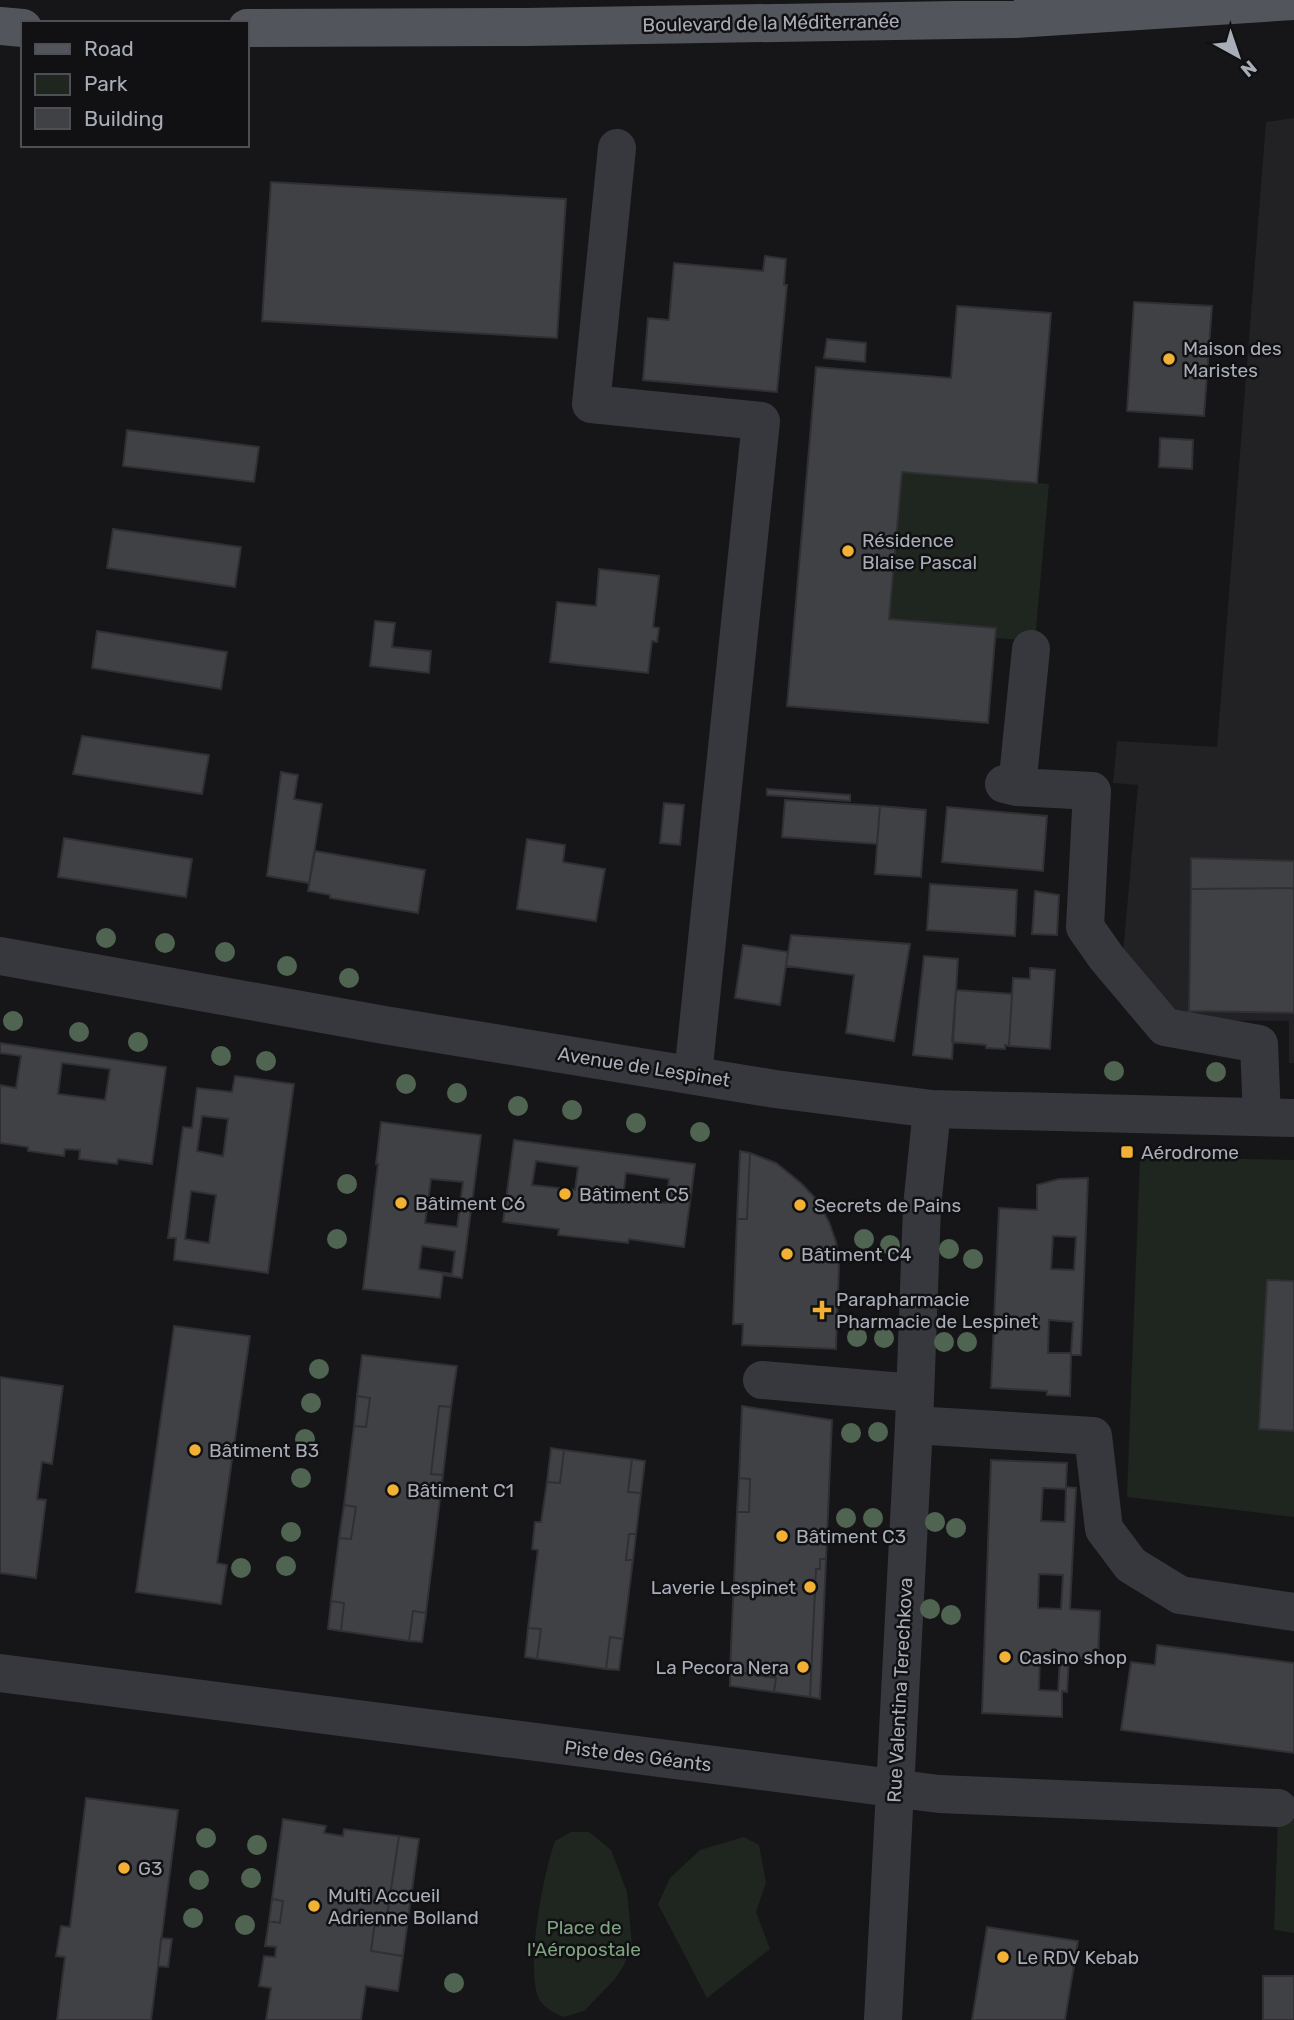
<svg xmlns="http://www.w3.org/2000/svg" width="1294" height="2020" viewBox="0 0 1294 2020" font-family="Rubik,sans-serif">
<rect width="100%" height="100%" fill="#161618"/>
<!-- built -->
<path fill="#222225" d="M1294 118V1063H1289V1021L1192 1020 1167 1009 1123 953 1138 785 1113 783 1117 741 1217 747 1266 122Z"/>
<!-- green -->
<path fill="#1e261f" d="M902 472 1049 484 1035 641 995 638 996 628 889 619Z
M1140 1157 1294 1160V1281L1267 1280 1259 1428 1294 1431V1517L1127 1497Z
M1278 1820H1294V1933L1274 1930Z
M571 1832H589L611 1850 627 1892 632 1944 624 1965 615 1979 584 2011 563 2017C553 2012 543 2008 538 1997 526 1963 543 1876 555 1841Z
M744 1837 759 1845 766 1883 756 1912 770 1949 707 1998 658 1904 670 1878 700 1850Z"/>
<!-- building -->
<path fill="#404145" stroke="#303034" stroke-width="2" fill-rule="evenodd" d="M271 182 566 199 557 338 262 321Z
M765 256 786 259 784 285H787L777 392 643 380 648 318 669 320 674 263 763 271Z
M1134 302 1212 306 1204 416 1127 411Z
M957 306 1051 313 1037 483 902 472 889 619 996 628 988 723 787 706 816 367 951 378Z
M827 339 866 343 865 362 824 358Z
M127 430 259 447 254 482 123 466Z
M1160 438 1193 440 1192 469 1159 467Z
M113 529 241 547 235 587 107 568Z
M599 569 659 576 653 627 659 628 657 642 652 641 648 673 550 662 557 602 596 606Z
M375 621 395 623 392 647 431 651 429 673 370 666Z
M97 631 227 652 221 689 92 668Z
M82 736 209 755 202 794 73 774Z
M281 772 298 775 294 799 322 804 309 883 267 876Z
M767 789 850 795V801L767 795Z
M785 800 880 806 877 844 782 837Z
M664 803 684 805 680 845 660 843Z
M880 806 926 810 921 877 875 874Z
M947 807 1047 816 1043 871 942 862Z
M64 838 192 859 186 897 58 877Z
M527 839 565 845 563 862 605 869 596 921 517 909Z
M315 851 425 870 418 913 330 898V895L308 891Z
M1191 858 1294 861V888L1191 889Z
M930 884 1017 890 1015 936 927 930Z
M1294 888V1013L1189 1011 1191 889Z
M1035 891 1059 895 1057 935 1032 934Z
M791 935 910 944 894 1041 846 1033 854 975 786 966Z
M743 945 788 952 780 1005 735 998Z
M924 956 958 959 952 1059 913 1055Z
M1030 968 1055 970 1050 1049 1009 1046 1013 978 1030 979Z
M956 990 1012 994 1009 1046 1005 1045V1049L986 1048V1045L952 1042Z
M0 1043 166 1067 152 1164 118 1159 117 1164 79 1159 80 1150 65 1149 64 1156 28 1151V1147L0 1143V1085L16 1088 21 1056 0 1053ZM62 1063 110 1069 105 1100 58 1094Z
M235 1076 294 1084 268 1273 174 1260 176 1238H168L183 1127 192 1128 197 1088 232 1092ZM202 1116 228 1119 223 1156 197 1151ZM191 1191 216 1195 209 1243 185 1239Z
M381 1122 481 1135 462 1278 443 1275 440 1298 363 1289 378 1164H376ZM431 1179 463 1182 457 1227 425 1223ZM422 1246 455 1251 452 1274 419 1269Z
M514 1140 695 1164 684 1247 629 1239 628 1243 558 1235 559 1229 503 1222ZM536 1161 578 1167 575 1190 532 1185ZM626 1173 669 1179 666 1203 623 1197Z
M740 1151 750 1153 747 1219H737Z
M750 1153 776 1163 801 1183 817 1200 829 1222 836 1242 839 1266 836 1349 742 1345 743 1324H733L737 1219H747Z
M1088 1178 1081 1355H1071L1070 1396 1047 1395V1391L991 1388 999 1208 1037 1210V1185L1059 1179ZM1053 1236 1076 1237 1074 1270 1051 1269ZM1049 1320 1073 1322 1071 1353H1048Z
M1267 1280 1294 1281V1431L1259 1429Z
M174 1326 250 1336 217 1563 227 1565 221 1604 136 1592Z
M362 1355 457 1366 451 1407 439 1406 431 1474 443 1475 426 1613 413 1611 409 1641 341 1631 344 1603 331 1601 339 1538 351 1539 356 1507 344 1505 354 1426 366 1427 370 1398 357 1396Z
M0 1377 63 1386 52 1464 42 1462 37 1499 46 1500 36 1578 0 1573Z
M357 1396 370 1398 366 1427 354 1426Z
M439 1406 451 1407 443 1475 431 1474Z
M742 1406 832 1420 826 1559H820V1569H816L810 1697 774 1692 776 1678 730 1671 737 1512H749L750 1479 739 1478Z
M551 1448 564 1450 560 1483 547 1482Z
M564 1450 632 1459 628 1492 641 1493 636 1534H629L626 1560H633L623 1639 610 1637 606 1669 537 1659 541 1629 528 1628 538 1550 532 1549 535 1522H541L547 1482 560 1483Z
M632 1459 645 1461 641 1493 628 1492Z
M991 1460 1067 1463 1066 1487 1076 1488 1070 1609 1100 1611 1098 1660 1069 1657 1067 1692 1062 1691V1717L982 1713ZM1043 1488 1066 1489 1065 1522 1041 1521ZM1039 1574 1063 1575 1061 1609 1038 1608ZM1040 1657 1060 1658 1058 1691 1039 1690Z
M739 1478 750 1479 749 1512H737Z
M344 1505 356 1507 351 1539 339 1538Z
M629 1534H636L633 1560H626Z
M820 1559H826L820 1699 810 1697 816 1569H820Z
M331 1601 344 1603 341 1631 328 1629Z
M413 1611 426 1613 422 1642 409 1641Z
M528 1628 541 1629 537 1659 525 1657Z
M610 1637 623 1639 619 1670 606 1669Z
M1157 1645 1294 1663V1753L1121 1730 1131 1662 1155 1665Z
M730 1671 776 1678 774 1692 730 1686Z
M86 1798 178 1810 151 2020H57L65 1957 56 1956 61 1926 70 1927Z
M283 1819 326 1826 324 1833 343 1836 344 1829 399 1836 387 1916 376 1914 371 1951 403 1956 398 1991 366 1986 361 2020H266L271 1988 259 1986 264 1956 275 1957 276 1947 265 1946 269 1921 280 1923 283 1901 272 1899Z
M399 1836 419 1839 403 1956 371 1951 376 1914 387 1916Z
M272 1899 283 1901 280 1923 269 1921Z
M987 1927 1078 1941 1065 2020H972Z
M161 1938 172 1939 168 1967 158 1966Z
M1263 1976H1294V2020H1263Z"/>
<g fill="none" stroke-linecap="round" stroke-linejoin="round">
<!-- minor -->
<path stroke="#37383d" stroke-width="38" d="M617 148 591 404 761 421 693 1075
M1004 784 1017 787 1092 791 1085 927 1106 957 1165 1027 1259 1044 1262 1117
M1017 787 1031 649
M0 956 384 1025 775 1089 932 1109 1294 1118
M762 1380 915 1393
M914 1425 1093 1436 1104 1529 1131 1565 1180 1595 1294 1612
M0 1673 939 1794 1278 1808
M883 2020 914 1425 922 1207 932 1109"/>
<!-- major -->
<path stroke="#53555c" stroke-width="38" d="M0 26 23 28
M247 28 525 27 1015 19 1294 1"/>
</g>
<!-- trees -->
<g fill="#506452">
<circle cx="106" cy="938" r="10"/>
<circle cx="165" cy="943" r="10"/>
<circle cx="225" cy="952" r="10"/>
<circle cx="287" cy="966" r="10"/>
<circle cx="349" cy="978" r="10"/>
<circle cx="13" cy="1021" r="10"/>
<circle cx="79" cy="1032" r="10"/>
<circle cx="138" cy="1042" r="10"/>
<circle cx="221" cy="1056" r="10"/>
<circle cx="266" cy="1061" r="10"/>
<circle cx="1114" cy="1071" r="10"/>
<circle cx="1216" cy="1072" r="10"/>
<circle cx="406" cy="1084" r="10"/>
<circle cx="457" cy="1093" r="10"/>
<circle cx="518" cy="1106" r="10"/>
<circle cx="572" cy="1110" r="10"/>
<circle cx="636" cy="1123" r="10"/>
<circle cx="700" cy="1132" r="10"/>
<circle cx="347" cy="1184" r="10"/>
<circle cx="337" cy="1239" r="10"/>
<circle cx="864" cy="1239" r="10"/>
<circle cx="890" cy="1245" r="10"/>
<circle cx="949" cy="1249" r="10"/>
<circle cx="973" cy="1259" r="10"/>
<circle cx="857" cy="1337" r="10"/>
<circle cx="884" cy="1338" r="10"/>
<circle cx="944" cy="1342" r="10"/>
<circle cx="967" cy="1342" r="10"/>
<circle cx="319" cy="1369" r="10"/>
<circle cx="311" cy="1403" r="10"/>
<circle cx="878" cy="1432" r="10"/>
<circle cx="851" cy="1433" r="10"/>
<circle cx="305" cy="1439" r="10"/>
<circle cx="301" cy="1478" r="10"/>
<circle cx="846" cy="1518" r="10"/>
<circle cx="873" cy="1518" r="10"/>
<circle cx="935" cy="1522" r="10"/>
<circle cx="956" cy="1528" r="10"/>
<circle cx="291" cy="1532" r="10"/>
<circle cx="286" cy="1566" r="10"/>
<circle cx="241" cy="1568" r="10"/>
<circle cx="930" cy="1609" r="10"/>
<circle cx="951" cy="1615" r="10"/>
<circle cx="206" cy="1838" r="10"/>
<circle cx="257" cy="1845" r="10"/>
<circle cx="251" cy="1878" r="10"/>
<circle cx="199" cy="1880" r="10"/>
<circle cx="193" cy="1918" r="10"/>
<circle cx="245" cy="1925" r="10"/>
<circle cx="454" cy="1983" r="10"/>
</g>
<!-- markers -->
<g fill="#f2b134" stroke="#111113" stroke-width="2.5">
<circle cx="1169" cy="359" r="7"/>
<circle cx="848" cy="551" r="7"/>
<rect x="1120" y="1145" width="14" height="14" rx="3.5"/>
<circle cx="565" cy="1194" r="7"/>
<circle cx="401" cy="1203" r="7"/>
<circle cx="800" cy="1205" r="7"/>
<circle cx="787" cy="1254" r="7"/>
<path d="M818.5 1299.5h7v7h7v7h-7v7h-7v-7h-7v-7h7z"/>
<circle cx="195" cy="1450" r="7"/>
<circle cx="393" cy="1490" r="7"/>
<circle cx="782" cy="1536" r="7"/>
<circle cx="810" cy="1587" r="7"/>
<circle cx="1005" cy="1657" r="7"/>
<circle cx="803" cy="1667" r="7"/>
<circle cx="124" cy="1868" r="7"/>
<circle cx="314" cy="1906" r="7"/>
<circle cx="1003" cy="1957" r="7"/>
</g>
<g text-anchor="middle" dominant-baseline="central" stroke-width="5" stroke-linejoin="round" paint-order="stroke">
<!-- street labels -->
<g font-size="19" fill="#a8adb8" stroke="#111113">
<text transform="translate(771 23) rotate(-1)">Boulevard de la Méditerranée</text>
<text transform="translate(644 1067) rotate(9)">Avenue de Lespinet</text>
<text transform="translate(900 1690) rotate(-87)">Rue Valentina Terechkova</text>
<text transform="translate(638 1756) rotate(7)">Piste des Géants</text>
</g>
<!-- poi labels -->
<g font-size="19" fill="#a8adb8" stroke="#111113" text-anchor="start">
<text x="1183" y="348">Maison des<tspan x="1183" dy="22">Maristes</tspan></text>
<text x="862" y="540">Résidence<tspan x="862" dy="22">Blaise Pascal</tspan></text>
<text x="1141" y="1152">Aérodrome</text>
<text x="579" y="1194">Bâtiment C5</text>
<text x="415" y="1203">Bâtiment C6</text>
<text x="814" y="1205">Secrets de Pains</text>
<text x="801" y="1254">Bâtiment C4</text>
<text x="836" y="1299">Parapharmacie<tspan x="836" dy="22">Pharmacie de Lespinet</tspan></text>
<text x="209" y="1450">Bâtiment B3</text>
<text x="407" y="1490">Bâtiment C1</text>
<text x="796" y="1536">Bâtiment C3</text>
<text x="796" y="1587" text-anchor="end">Laverie Lespinet</text>
<text x="1019" y="1657">Casino shop</text>
<text x="789" y="1667" text-anchor="end">La Pecora Nera</text>
<text x="138" y="1868">G3</text>
<text x="328" y="1895">Multi Accueil<tspan x="328" dy="22">Adrienne Bolland</tspan></text>
<text x="1017" y="1957">Le RDV Kebab</text>
</g>
<!-- park labels -->
<g font-size="19" fill="#7fa381" stroke="#111113">
<text x="584" y="1927">Place de<tspan x="584" dy="22">l'Aéropostale</tspan></text>
</g>
</g>
<!-- legend -->
<rect x="21" y="21" width="228" height="126" fill="#111113" stroke="#4d4f55" stroke-width="2"/>
<rect x="35" y="44" width="35" height="10" fill="#53555c" stroke="#4d4f55" stroke-width="2"/>
<text x="84" y="56" font-size="21" fill="#a8adb8">Road</text>
<rect x="35" y="74" width="35" height="21" fill="#1e261f" stroke="#4d4f55" stroke-width="2"/>
<text x="84" y="91" font-size="21" fill="#a8adb8">Park</text>
<rect x="35" y="108" width="35" height="21" fill="#404145" stroke="#4d4f55" stroke-width="2"/>
<text x="84" y="126" font-size="21" fill="#a8adb8">Building</text>
<!-- north arrow -->
<g transform="translate(1238 56) rotate(140)" stroke="#111113" stroke-width="5" paint-order="stroke">
<path d="M0-5L12 26L0 18L-12 26Z" fill="#a8adb8"/>
<text y="-10" font-size="19" font-weight="bold" text-anchor="middle" fill="#a8adb8">N</text>
</g>
</svg>
